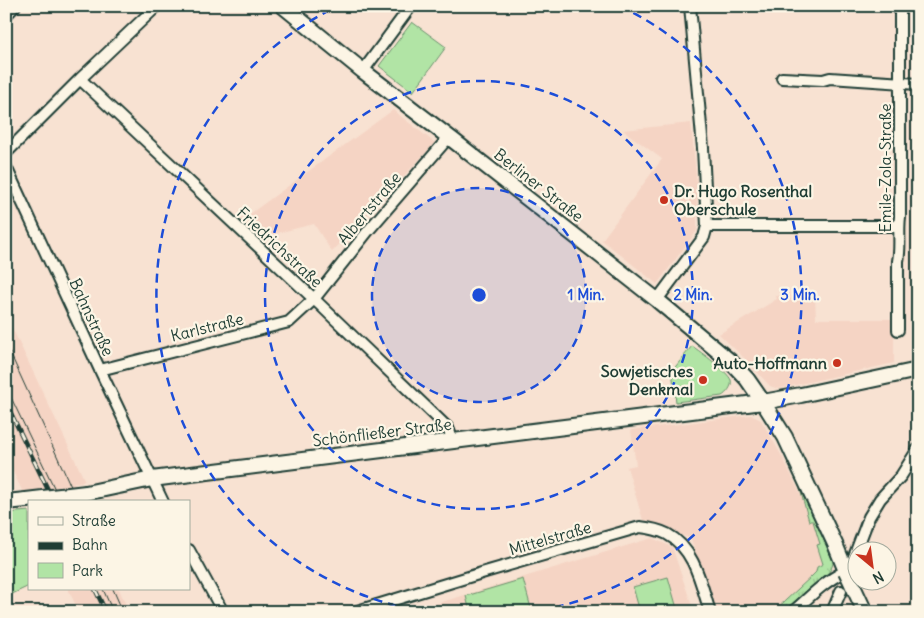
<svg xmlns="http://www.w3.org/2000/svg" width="924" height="618" viewBox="0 0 924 618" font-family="Delius,sans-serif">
<defs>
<pattern id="grass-tufts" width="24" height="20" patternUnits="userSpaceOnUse" patternTransform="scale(1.25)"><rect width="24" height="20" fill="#b1e4a5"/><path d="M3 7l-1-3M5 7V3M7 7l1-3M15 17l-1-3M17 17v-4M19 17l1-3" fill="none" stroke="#98c48f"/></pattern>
</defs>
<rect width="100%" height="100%" fill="#f8e2d2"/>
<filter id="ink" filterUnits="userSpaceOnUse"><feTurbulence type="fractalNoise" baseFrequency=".02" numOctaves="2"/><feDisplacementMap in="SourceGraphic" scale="10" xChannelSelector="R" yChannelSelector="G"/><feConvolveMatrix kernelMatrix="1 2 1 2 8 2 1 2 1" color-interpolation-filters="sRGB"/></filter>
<g filter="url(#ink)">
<!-- built -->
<path fill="#f5d4c4" d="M393 110 435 143 332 252 314 224 261 237 243 219Z
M691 123 697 184V231L657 284 602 240 662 159 623 130Z
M776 296H815L816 319H894V363L778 389 770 386 741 355 719 334 777 299Z
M6 315 85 481 74 483 82 502H29V505L6 457Z
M751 415 761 420 783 458 833 561 774 612H715L691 539 645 520H643L627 467 636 465 631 430Z
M652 538 672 547 694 612H409Z
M68 589H119L129 612H79Z"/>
<!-- grass -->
<path fill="url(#grass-tufts)" stroke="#68906c" d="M800 489H801L833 561C833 565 832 568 829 572L782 612H773L812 576 816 572 817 567 823 564 817 545 820 544 813 521H809Z"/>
<!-- park -->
<path fill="#b1e4a5" stroke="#68906c" d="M412 22 446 47 413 92 379 66Z
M692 346C701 352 727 371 731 380 733 386 726 394 722 396L676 402 672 371Z
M29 511V586L6 597V513Z
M668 577 678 612H640L633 587Z
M523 579 532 612H470L466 596Z"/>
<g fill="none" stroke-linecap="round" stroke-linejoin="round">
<defs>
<path id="minor" d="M6 15 15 6
M363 71 411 6
M782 78 823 80 830 78 918 84
M80 79 314 299 448 428 450 433 451 441
M6 153 80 79 157 6
M6 167 100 370 163 502
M707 226H899
M657 300 704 237 707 226 703 148 690 6
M898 330V261C901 247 898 232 900 217V6
M100 370 289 322 314 299 368 231 449 137
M189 550 223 612
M852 562 869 517 880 499 901 476 918 449
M354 612 485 572 640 527C649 528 659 530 667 534 695 549 701 584 710 612
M793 612C809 597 826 580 846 571
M832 612 841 591"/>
<path id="major" d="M283 6 363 71 454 141 657 300 731 362 747 379 763 402 785 437 835 544 846 571
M86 493 152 479 763 402 801 395 918 370
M6 502 26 500
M852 584 865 612"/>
</defs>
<!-- minor casing -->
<use href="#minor" stroke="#1f3d34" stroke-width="14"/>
<!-- major casing -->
<use href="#major" stroke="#1f3d34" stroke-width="18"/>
<!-- minor -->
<use href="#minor" stroke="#fcf5e5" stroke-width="10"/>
<!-- major -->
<use href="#major" stroke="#fcf5e5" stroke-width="14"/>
<!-- tram -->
<path stroke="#1f3d34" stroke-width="1" d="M6 344 78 502
M6 387 61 502
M103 589 113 612
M113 589 123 612"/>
<defs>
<path id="rail" d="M6 403 54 502
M95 589 106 612"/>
</defs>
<!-- rail casing -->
<use href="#rail" stroke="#1f3d34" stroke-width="4.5"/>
<!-- rail -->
<use href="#rail" stroke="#fcf5e5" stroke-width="2.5" stroke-dasharray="8" stroke-linecap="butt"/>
<defs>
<path id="major-bridge" d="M26 500 86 493
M846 571 852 584"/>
</defs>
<!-- major-bridge casing -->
<use href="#major-bridge" stroke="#1f3d34" stroke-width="18" stroke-linecap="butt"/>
<!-- major-bridge -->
<use href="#major-bridge" stroke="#fcf5e5" stroke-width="14"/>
</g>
</g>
<!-- distance rings -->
<circle cx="479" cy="295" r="107" fill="#1d4ed8" fill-opacity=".12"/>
<g fill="none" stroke="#1d4ed8" stroke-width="2.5" stroke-dasharray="9 6">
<circle cx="479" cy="295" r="107"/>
<circle cx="479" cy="295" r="214"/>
<path d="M426 612A321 321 0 0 1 338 6M620 6A321 321 0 0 1 532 612"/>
</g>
<!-- markers -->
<g fill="#c8321e" stroke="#fcf5e5" stroke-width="2">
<circle cx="664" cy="200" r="5"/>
<circle cx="837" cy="363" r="5"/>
<circle cx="703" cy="380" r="5"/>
</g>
<g text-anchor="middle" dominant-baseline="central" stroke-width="4.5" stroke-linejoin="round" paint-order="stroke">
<!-- street labels -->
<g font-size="16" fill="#1f3d34" stroke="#fcf5e5">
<text transform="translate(885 168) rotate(-90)">Emile-Zola-Straße</text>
<text transform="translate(539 185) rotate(38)">Berliner Straße</text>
<text transform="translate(369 208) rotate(-50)">Albertstraße</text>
<text transform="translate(280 247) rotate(43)">Friedrichstraße</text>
<text transform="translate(92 317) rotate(65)">Bahnstraße</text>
<text transform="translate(207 327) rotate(-14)">Karlstraße</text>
<text transform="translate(382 432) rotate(-7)">Schönfließer Straße</text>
<text transform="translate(550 538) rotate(-16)">Mittelstraße</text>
</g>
<!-- poi labels -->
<g font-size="16" font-weight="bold" fill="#1f3d34" stroke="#fcf5e5" text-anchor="end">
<text x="674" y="191" text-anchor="start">Dr. Hugo Rosenthal<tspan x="674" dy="18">Oberschule</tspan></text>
<text x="827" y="363">Auto-Hoffmann</text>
<text x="693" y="371">Sowjetisches<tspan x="693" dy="18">Denkmal</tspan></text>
</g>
</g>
<circle cx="479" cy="295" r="8" fill="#1d4ed8" stroke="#fcf5e5" stroke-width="2.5"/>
<g font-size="15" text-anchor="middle" font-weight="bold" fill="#1d4ed8" stroke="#fcf5e5" stroke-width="4.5" stroke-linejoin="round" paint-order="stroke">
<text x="586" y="300">1 Min.</text>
<text x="693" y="300">2 Min.</text>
<text x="800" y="300">3 Min.</text>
</g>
<!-- margin -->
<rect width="924" height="618" fill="none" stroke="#fcf5e5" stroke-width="25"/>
<rect x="12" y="12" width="899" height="593" fill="none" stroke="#1f3d34" stroke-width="2" filter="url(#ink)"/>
<!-- legend -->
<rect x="28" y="500" width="162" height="90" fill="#fcf5e5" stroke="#a4ab9e"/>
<rect x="38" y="517" width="25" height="8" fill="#fcf5e5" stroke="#a4ab9e"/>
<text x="72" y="526" font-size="15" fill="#1f3d34">Straße</text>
<rect x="38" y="542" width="25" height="8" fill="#1f3d34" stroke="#a4ab9e"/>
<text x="72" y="550" font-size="15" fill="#1f3d34">Bahn</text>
<rect x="38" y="563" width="25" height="15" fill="#b1e4a5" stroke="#a4ab9e"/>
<text x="72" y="576" font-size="15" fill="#1f3d34">Park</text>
<!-- north arrow -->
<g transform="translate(872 566) rotate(151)"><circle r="24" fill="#fcf5e5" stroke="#a4ab9e"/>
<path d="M0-4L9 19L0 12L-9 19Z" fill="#c8321e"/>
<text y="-8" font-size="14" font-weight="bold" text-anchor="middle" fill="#1f3d34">N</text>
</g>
</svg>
